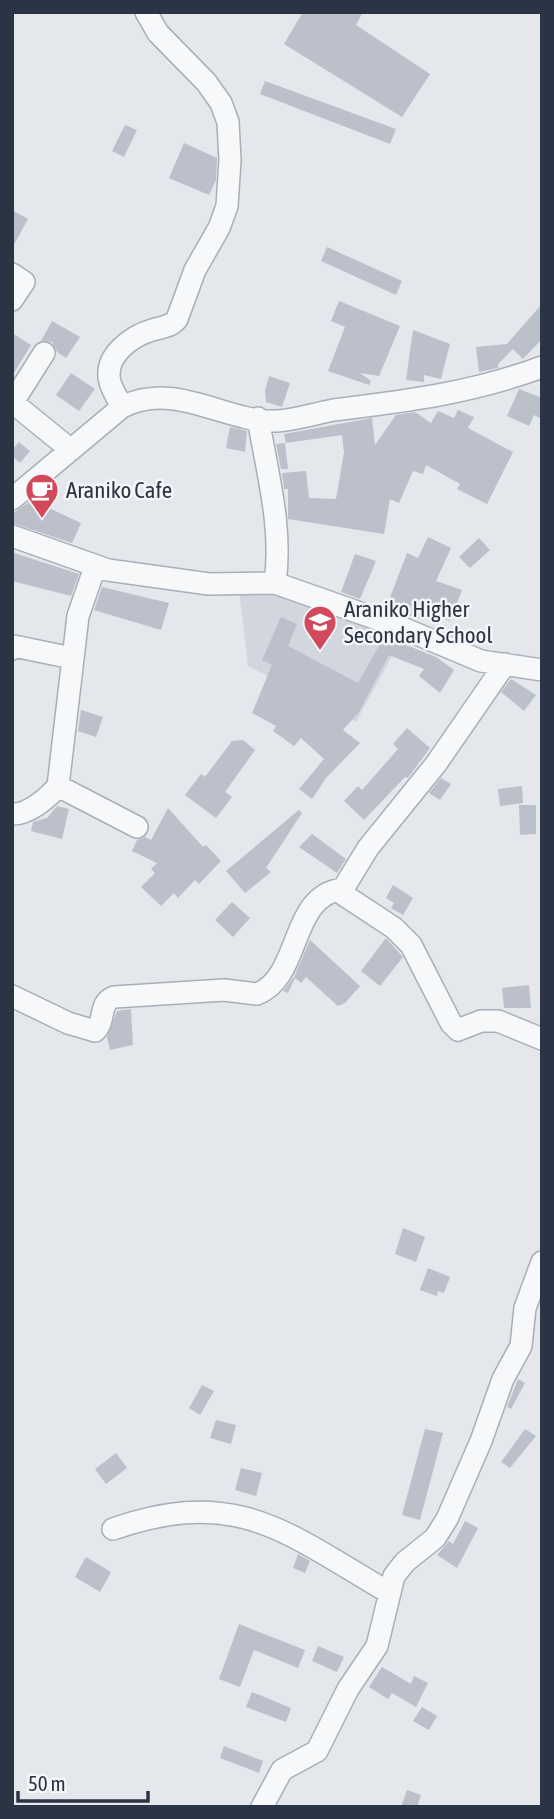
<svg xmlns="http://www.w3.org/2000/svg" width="554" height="1819" viewBox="0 0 554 1819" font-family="'Asap Condensed',sans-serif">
<rect width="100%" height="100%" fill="#e4e7ec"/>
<!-- built -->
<path fill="#d2d6de" d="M239 590 287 591 402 638 356 722 248 666Z"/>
<!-- building -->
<path fill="#bbc0ca" d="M303 12H363L356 25 430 74 402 117 284 44Z
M265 81 396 129 390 144 260 94Z
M125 125 137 130 124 157 112 151Z
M184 143 217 158 216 180 209 195 169 178Z
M12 210 28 219 12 248Z
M327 247 402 281 396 295 321 261Z
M339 301 400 326 379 376 360 373 371 381 369 385 328 371 345 327 331 321Z
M542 304V339L523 359 513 349 498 364V368L479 372 476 347 507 344Z
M52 321 80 337 66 358 57 352 52 342 41 341Z
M413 330 450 344 441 379 424 375V382L406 380Z
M12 333 31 345 12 376Z
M71 373 95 389 79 411 56 395Z
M269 376 290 383 282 407 266 402 265 391Z
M519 389 542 398V419L534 415 529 426 507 416Z
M458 410 474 417 468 428 513 452 487 504 457 489 460 484 426 465 423 474 413 471 399 503 390 499 384 534 288 519V489H284L282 473 306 471 309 498 336 499 344 452 342 435 286 443 284 434 372 418 375 445 396 415 415 412 431 423 438 411 454 418Z
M230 427 247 431 245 452 226 448Z
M19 442 30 451 20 463 12 456V450Z
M285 443 288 469H281L276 444Z
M32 500 81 523 72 543 12 523V514Z
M428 537 451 548 436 581 462 590 450 621 423 611 420 619 386 608 407 553 418 558Z
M479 538 490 550 470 568 459 557Z
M14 553 79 574 71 596 12 581Z
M355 554 376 561 360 599 341 592Z
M102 587 169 603 161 630 94 610Z
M281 617 297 624 288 646 358 683 379 646 375 645 379 634 436 657 454 670 440 693 419 676 424 669 389 655 359 712 343 730 360 743 326 778 312 799 299 789 324 759 301 738 294 746 273 731 276 726 252 713 272 665 262 660Z
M511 679 536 695 524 711 501 692Z
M81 710 103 717 96 737 78 731Z
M407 728 430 748 408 778 405 777 364 820 344 801 358 786 362 790 398 749 393 744Z
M243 740 255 750 225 792 232 797 216 818 185 795 201 774 205 777 232 741Z
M441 778 451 784 440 800 429 793Z
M522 786 523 803 500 806 498 789Z
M519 805H536V834L520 835Z
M57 806 69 809 62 839 31 831 33 822 47 818Z
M168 808 203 847 206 845 221 861 199 884 195 880 178 898 174 893 161 906 141 887 155 873 151 869 157 863 132 851 137 840 145 837 151 840Z
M299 810 302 813 266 868 271 872 245 893 226 871Z
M312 834 346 859 337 873 299 847Z
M393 885 413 898 403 915 391 908 394 903 386 898Z
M232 902 250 918 233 937 215 920Z
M386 938 403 957 380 986 361 971Z
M310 940 360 986 345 1003 338 1006 306 977 301 983 295 978 288 993 283 991 294 977Z
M529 985 531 1008H504L502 988Z
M131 1009 133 1045 110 1050 107 1037 117 1011Z
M403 1228 425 1237 416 1262 395 1254Z
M428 1268 450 1277 444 1293 438 1291 437 1296 420 1290Z
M518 1379 525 1383 511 1409 507 1407Z
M202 1385 214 1391 200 1415 189 1408Z
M216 1420 236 1425 231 1444 210 1438Z
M425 1429 443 1433 420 1520 402 1515Z
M525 1429 536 1436 510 1468 501 1462Z
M116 1453 127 1468 106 1484 95 1469Z
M241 1468 262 1473 256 1496 235 1490Z
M465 1521 478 1528 457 1568 437 1555 449 1541 453 1544Z
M298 1554 310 1561 305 1573 293 1568Z
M86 1557 111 1572 100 1592 75 1577Z
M239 1624 305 1650 298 1668 254 1650 240 1687 219 1679Z
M318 1646 344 1657 337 1672 312 1661Z
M382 1667 411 1684 414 1676 428 1683 416 1707 392 1693 388 1699 369 1687Z
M252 1692 291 1708 286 1722 246 1707Z
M422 1707 437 1716 429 1730 413 1721Z
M224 1746 263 1761 259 1773 220 1758Z
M407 1790 421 1795 417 1807H401Z"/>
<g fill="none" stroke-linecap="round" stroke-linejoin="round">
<defs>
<path id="minor" d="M12 274 24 282 12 300
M12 402 71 450
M13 402 44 353
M122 407C118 399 112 390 110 382 103 356 132 336 152 330 162 327 171 327 177 319L195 270 219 228 227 206 230 160 228 122 221 103 206 82 158 33 146 12
M258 418C267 472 283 528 275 583
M12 499 122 407C176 380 225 423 277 421 296 420 316 413 334 410 407 401 472 393 542 367
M12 536 108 570 209 584 275 583 400 627 481 661 542 670
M12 649 14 646 72 658
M505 664 436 764 368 848 343 889 344 895 394 928 411 945 451 1023 458 1030 481 1021H498L542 1039
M58 786 137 827
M12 814C28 815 48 798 58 786L78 616 95 567
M12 996 68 1023 95 1031C106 1021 98 1003 114 997L224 990 257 994C302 977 289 895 343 889
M113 1529C237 1486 285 1532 388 1592
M262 1807 282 1770 317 1751 348 1689 377 1646 394 1576 405 1562 435 1538 447 1519 481 1441 503 1379 521 1346 525 1308 542 1262"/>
</defs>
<!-- minor casing -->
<use href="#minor" stroke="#a9aeb7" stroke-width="24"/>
<!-- minor -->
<use href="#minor" stroke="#f7f8fa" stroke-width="21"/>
</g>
<!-- icons -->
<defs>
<symbol id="cafe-pin" viewBox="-11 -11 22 30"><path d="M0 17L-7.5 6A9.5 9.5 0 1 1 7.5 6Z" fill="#d1495b" stroke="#f4f6f9"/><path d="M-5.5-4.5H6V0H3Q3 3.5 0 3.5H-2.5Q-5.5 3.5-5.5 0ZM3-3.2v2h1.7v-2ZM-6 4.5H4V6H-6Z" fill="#fff"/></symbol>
<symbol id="school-pin" viewBox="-11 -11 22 30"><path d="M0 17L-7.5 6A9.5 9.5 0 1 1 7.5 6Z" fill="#d1495b" stroke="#f4f6f9"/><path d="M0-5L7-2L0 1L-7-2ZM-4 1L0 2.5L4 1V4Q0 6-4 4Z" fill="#fff"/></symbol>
</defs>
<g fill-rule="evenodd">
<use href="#cafe-pin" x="23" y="471" width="38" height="52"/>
<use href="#school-pin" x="301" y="603" width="38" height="52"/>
</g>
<g text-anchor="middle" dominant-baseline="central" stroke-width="5" stroke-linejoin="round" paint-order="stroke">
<!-- poi labels -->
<g font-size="23" fill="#2b3445" stroke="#f4f6f9" text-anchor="start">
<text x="66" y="490">Araniko Cafe</text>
<text x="344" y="609">Araniko Higher<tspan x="344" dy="26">Secondary School</tspan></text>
</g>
</g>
<!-- border -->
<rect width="554" height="1819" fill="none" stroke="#2b3445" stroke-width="28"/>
<!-- scale -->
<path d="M18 1791v10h130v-10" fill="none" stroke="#2b3445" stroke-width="3.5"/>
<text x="28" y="1791" font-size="21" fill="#2b3445" stroke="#f4f6f9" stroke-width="5" paint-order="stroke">50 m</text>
</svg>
